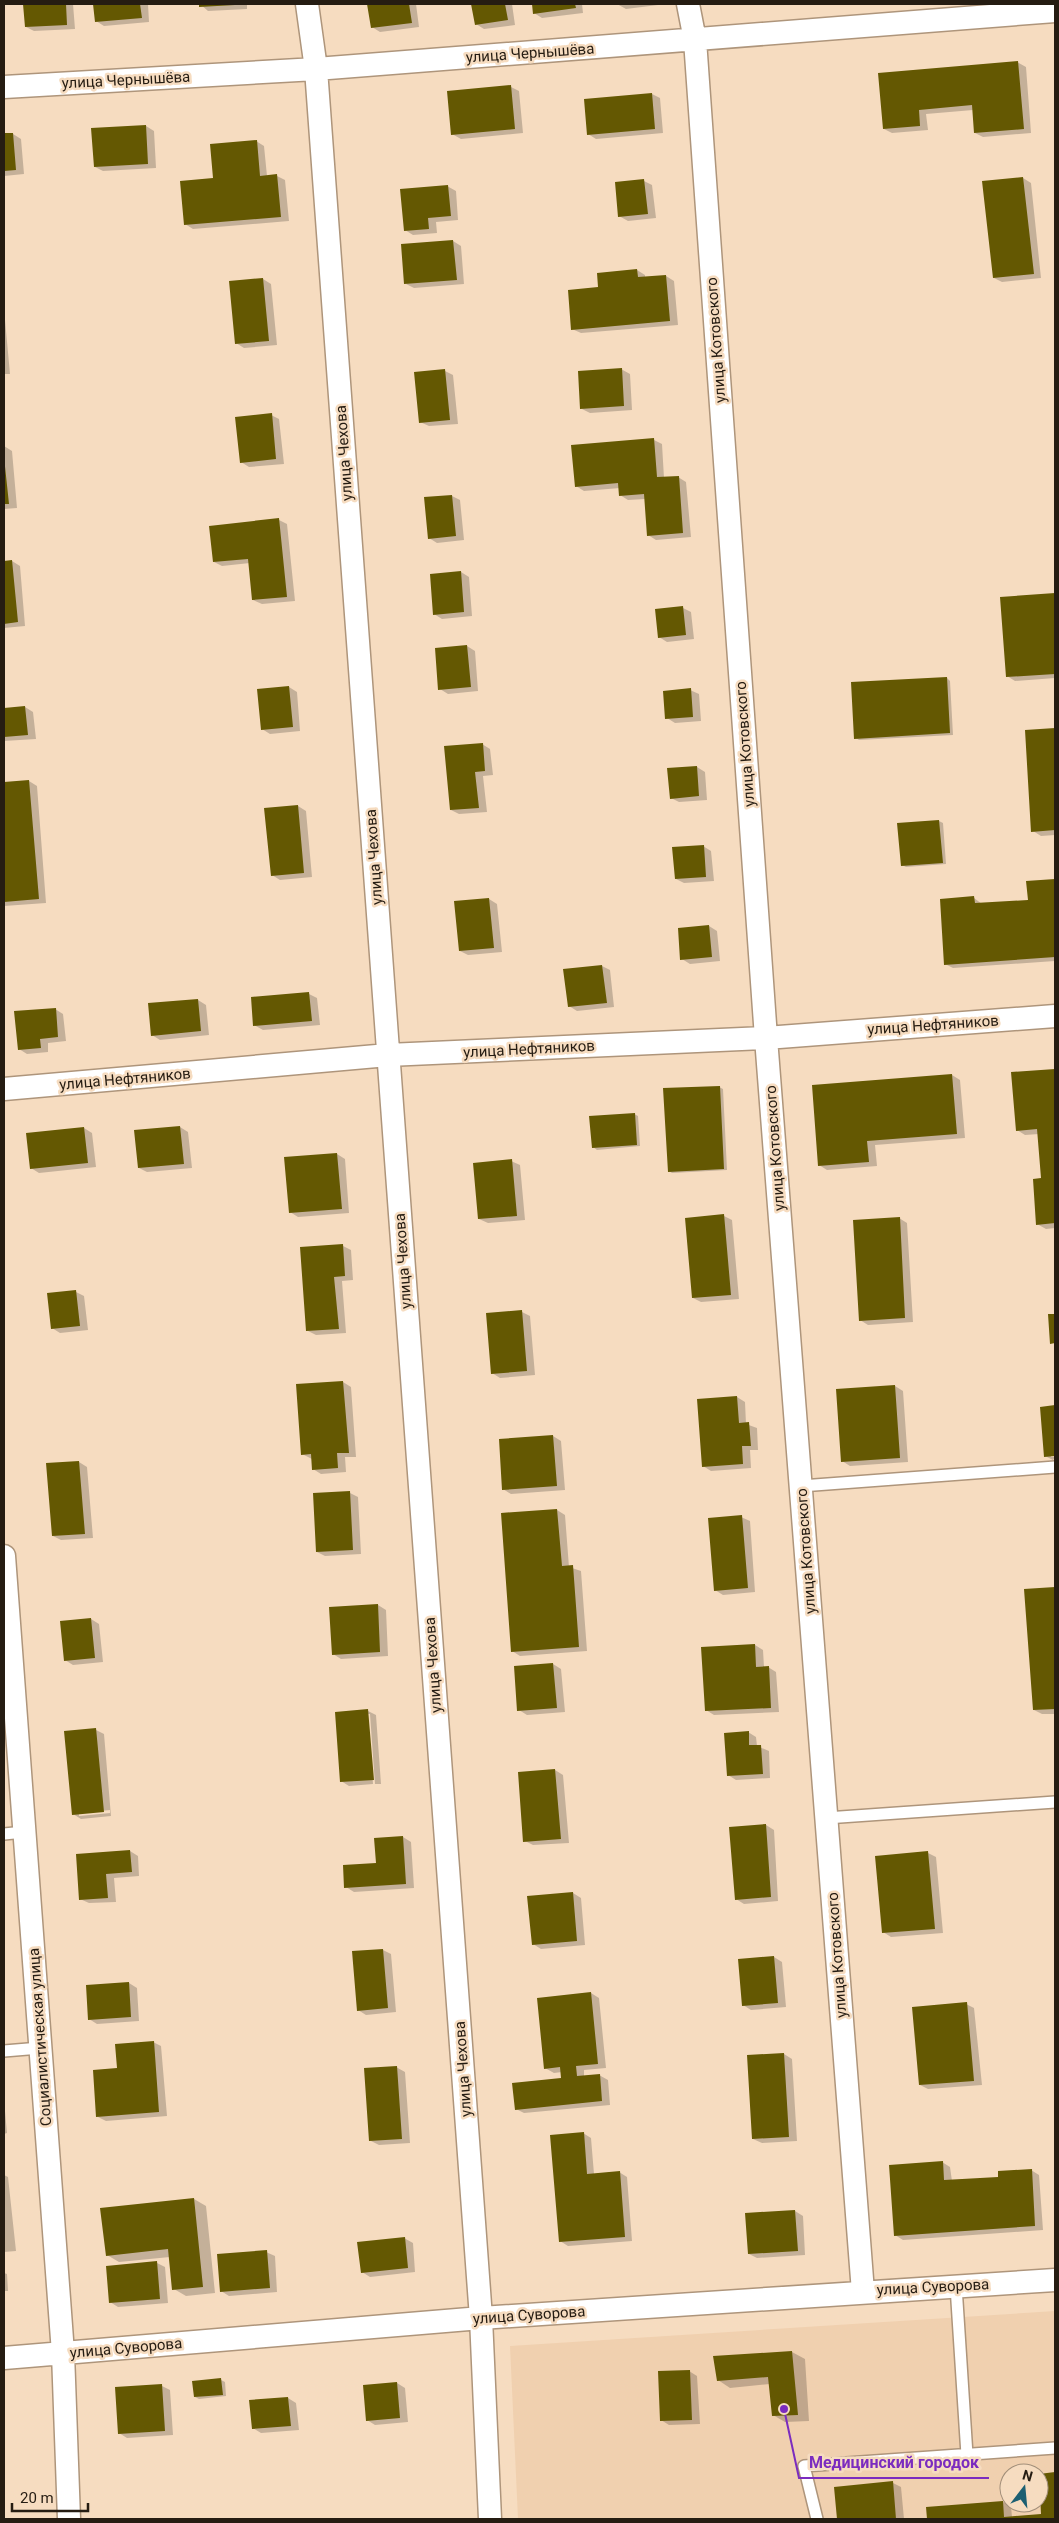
<svg xmlns="http://www.w3.org/2000/svg" width="1059" height="2523" viewBox="0 0 1059 2523" font-family="Roboto,sans-serif">
<rect width="100%" height="100%" fill="#f6dcc0"/>
<!-- built -->
<path fill="#f0d0af" fill-rule="evenodd" d="M1055 2311V2519H518L510 2346ZM1009 2473H1039V2503H1009Z"/>
<!-- shadow -->
<path fill="#0003" fill-rule="evenodd" d="M24 4H73L75 29 34 31 26 27Z
M94 4H148L149 22 104 26 96 21Z
M200 4H247V9L208 11Z
M369 4H416L419 27 380 32 372 27Z
M473 4H512L515 25 484 29 476 24Z
M533 4H582L583 13 542 18 534 13Z
M617 4H658V5L626 9Z
M1017 62 1026 67 1031 133 983 137 975 133 973 110 926 114 928 130 892 133 884 129 879 74Z
M511 87 519 91 523 133 461 139 452 134 449 93Z
M652 94 660 98 663 133 596 139 588 134Z
M146 126 154 131 156 168 103 171 95 167Z
M13 134 21 139 24 174 4 176V135Z
M256 141 264 146 267 176H277L285 180 289 221 193 229 185 224 214 179Z
M1023 178 1031 183 1041 278 1002 282 994 278Z
M644 181 652 185 656 218 628 221 619 216Z
M447 186 456 191 458 220 436 222 437 233 413 235 405 230Z
M453 241 461 246 464 284 414 288 406 284Z
M637 270 645 275V278L666 276 674 281 678 325 581 333 572 329 600 288Z
M263 279 271 284 277 345 244 348 236 343Z
M4 309 10 374H4Z
M621 369 630 374 632 410 590 413 582 409Z
M445 371 453 375 458 424 429 426 420 422Z
M271 415 279 419 284 464 249 467 241 462Z
M654 440 662 444 664 478 678 477 686 482 691 537 656 540 648 535 645 499 628 500 620 495V488L584 491 576 486Z
M4 446 12 451 17 508 4 509Z
M452 496 460 500 464 540 437 543 429 538Z
M279 520 287 524 295 601 262 604 253 600 250 563 222 566 214 562Z
M12 561 20 566 25 626 4 628V562Z
M461 572 469 577 472 616 442 619 434 614Z
M1055 595V678L1015 681 1007 676 1002 598Z
M683 608 691 612 694 639 667 642 659 637Z
M467 646 475 651 478 691 448 694 440 689Z
M947 678 950 681 953 735 859 740 856 738Z
M289 687 297 692 300 731 270 734 262 729Z
M690 690 699 694 701 721 675 723 667 718Z
M25 707 33 712 36 739 4 741V709Z
M1055 729V835L1041 836 1033 831 1026 731Z
M482 744 490 749 493 775 483 776 487 812 459 814 451 810Z
M697 767 705 772 707 800 679 802 671 798Z
M29 781 37 786 46 903 4 906V783Z
M298 806 306 811 312 877 280 880 272 875Z
M939 821 943 823 946 864 906 867 902 865 899 824Z
M703 846 711 851 714 881 684 883 676 879Z
M1055 880V961L953 968 945 964 974 898 982 904 1029 901 1028 882Z
M489 899 497 904 502 952 468 955 460 951Z
M709 926 717 931 720 961 690 964 682 959Z
M602 966 610 970 614 1007 577 1011 569 1006Z
M309 994 317 998 320 1025 263 1030 254 1025Z
M198 1000 206 1005 209 1035 160 1040 152 1035Z
M55 1009 63 1014 66 1041 48 1043V1052L27 1054 19 1049Z
M1055 1070V1228L1046 1229 1037 1224 1043 1179 1039 1134 1025 1135 1017 1130 1012 1074Z
M952 1075 960 1080 965 1138 875 1145 877 1166 827 1170 819 1165Z
M719 1087 723 1089 727 1170 672 1173 669 1171Z
M634 1114 638 1116 640 1146 597 1150 593 1147Z
M180 1127 188 1132 192 1168 147 1172 139 1168Z
M84 1128 92 1133 96 1167 39 1173 31 1168Z
M337 1154 345 1159 349 1213 298 1217 290 1212Z
M511 1161 520 1165 525 1220 488 1223 479 1219Z
M724 1216 732 1220 739 1299 701 1302 693 1298Z
M899 1218 907 1223 913 1322 868 1325 860 1320Z
M343 1246 351 1250 353 1280 342 1281 346 1333 316 1335 308 1331Z
M76 1292 84 1296 88 1330 60 1333 52 1328Z
M522 1312 530 1316 535 1375 500 1378 492 1373Z
M343 1382 351 1387 356 1457H345L346 1472 321 1474 313 1469 312 1459 302 1454Z
M895 1386 903 1391 908 1462 850 1466 842 1461Z
M737 1397 745 1402 746 1424 757 1428 758 1450H750L751 1468 711 1471 703 1466Z
M1055 1406V1454L1051 1455V1457H1055L1053 1460 1045 1456 1041 1408Z
M553 1436 561 1441 565 1490 511 1494 503 1489Z
M79 1462 87 1467 93 1538 61 1540 53 1536Z
M350 1493 358 1497 361 1554 325 1556 317 1552Z
M557 1510 565 1515 569 1567 581 1571 587 1651 520 1656 512 1651 502 1514Z
M741 1517 750 1521 755 1592 723 1595 715 1590Z
M1055 1588V1714H1042L1034 1710 1025 1590Z
M378 1605 386 1610 388 1656 341 1659 333 1654Z
M91 1619 99 1624 103 1662 73 1665 65 1660Z
M755 1645 763 1650 764 1667H768L776 1672 779 1712 714 1715 706 1710Z
M553 1664 561 1669 565 1712 527 1715 519 1710 515 1667Z
M368 1711 376 1715 381 1784H375L370 1714H368L373 1784 349 1786 341 1781 336 1713Z
M96 1730 104 1734 111 1816 81 1819 73 1814ZM110 1810V1813L79 1816V1813Z
M748 1732 756 1737 757 1746 769 1751 770 1778 736 1780 728 1775Z
M555 1770 563 1775 569 1843 533 1845 525 1841 519 1773Z
M766 1825 774 1830 778 1901 744 1904 736 1899Z
M403 1837 411 1842 414 1888 354 1892 346 1887 377 1864Z
M130 1851 138 1856 139 1876 114 1878 116 1902 89 1903 80 1899 77 1855Z
M928 1853 936 1857 943 1933 891 1937 883 1932Z
M573 1893 581 1898 585 1945 541 1949 533 1944Z
M383 1950 391 1954 396 2012 366 2015 358 2010Z
M774 1957 782 1962 786 2007 751 2010 743 2005Z
M129 1983 137 1988 139 2021 97 2024 89 2019Z
M591 1993 599 1998 606 2068 584 2070V2076L599 2075 608 2080 610 2105 524 2113 516 2109 563 2079 562 2072 554 2073 545 2068Z
M966 2004 974 2008 982 2085 928 2089 920 2085Z
M153 2042 161 2046 167 2116 106 2121 98 2117 118 2069Z
M784 2054 792 2059 797 2141 762 2143 753 2139Z
M396 2067 405 2072 410 2143 379 2145 371 2141Z
M4 2100 7 2133 4 2134Z
M583 2133 591 2138 594 2174 619 2172 627 2177 632 2241 568 2246 560 2241Z
M942 2162 950 2167 952 2181 999 2178 1031 2170 1039 2175 1043 2230 903 2240 895 2235Z
M4 2175 8 2177 16 2251 4 2252Z
M194 2199 206 2206 215 2293 186 2296 174 2289 170 2257 119 2262 107 2255Z
M795 2211 803 2216 805 2255 757 2258 749 2254Z
M404 2238 413 2243 415 2272 370 2277 362 2272Z
M266 2252 275 2256 277 2292 229 2296 221 2291Z
M157 2263 165 2267 168 2303 118 2307 110 2302Z
M4 2273 7 2274 8 2291H4Z
M792 2352 805 2359 809 2421 785 2422 773 2415 770 2384 730 2388 718 2380 714 2357Z
M689 2371 697 2376 700 2424 669 2425 661 2420Z
M221 2380 225 2382 226 2396 199 2399 195 2397Z
M397 2383 405 2388 408 2422 375 2425 367 2420Z
M162 2386 170 2390 173 2435 127 2438 119 2433Z
M288 2398 296 2403 299 2430 261 2433 253 2428Z
M1055 2473V2519H928L927 2508 1003 2502 1011 2506 1012 2517 1043 2515 1039 2475Z
M893 2483 901 2487 904 2519H838L836 2488Z"/>
<!-- building -->
<path fill="#645802" d="M23 4H66L67 25 25 27Z
M93 4H140L142 18 95 22Z
M199 4H235V5L199 7Z
M367 4H409L412 23 371 28Z
M471 4H505L508 20 475 25Z
M532 4H575L576 8 533 14Z
M1018 61 1024 129 974 133 972 105 919 110 920 126 883 129 878 73Z
M511 85 515 129 451 135 447 91Z
M652 93 655 129 587 135 584 99Z
M146 125 148 164 94 167 91 128Z
M4 133H13L16 170 4 171Z
M257 140 260 176 277 174 281 217 184 225 180 181 213 178 210 144Z
M1023 177 1034 274 993 278 982 181Z
M644 179 648 214 618 217 615 182Z
M448 185 451 216 428 218 429 229 404 231 400 189Z
M453 240 457 280 404 284 401 244Z
M637 269 638 277 666 275 670 321 571 330 568 290 598 287 597 273Z
M263 278 269 341 235 344 229 281Z
M622 368 624 406 580 409 578 371Z
M445 369 450 420 419 423 414 372Z
M272 413 276 459 240 463 235 417Z
M654 438 657 477 679 476 683 533 647 536 644 494 619 496 618 483 575 487 571 445Z
M4 457 9 504H4Z
M452 495 456 536 428 539 424 497Z
M279 518 287 597 252 600 248 559 213 562 209 526Z
M12 560 18 622 4 624V561Z
M461 571 464 612 433 615 430 574Z
M1055 593V674L1006 677 1000 597Z
M683 606 686 635 658 638 655 609Z
M467 645 471 687 438 690 435 648Z
M947 677 950 733 854 739 851 682Z
M289 686 293 727 261 730 257 689Z
M691 688 693 717 665 719 663 691Z
M25 706 28 735 4 737V708Z
M1055 728V830L1031 832 1025 730Z
M483 743 485 771 475 772 479 808 450 810 444 746Z
M697 766 699 796 670 799 667 768Z
M29 780 39 899 4 902V782Z
M298 805 304 873 271 876 264 808Z
M939 820 943 863 901 866 897 823Z
M704 845 706 877 675 879 672 847Z
M1055 879V957L944 965 940 899 974 896 975 903 1028 900 1026 881Z
M489 898 494 948 459 951 454 901Z
M709 925 712 957 680 960 678 928Z
M602 965 607 1003 568 1007 563 969Z
M309 992 312 1021 253 1026 251 997Z
M198 999 201 1031 151 1036 148 1003Z
M56 1008 58 1037 40 1039 41 1048 18 1050 14 1011Z
M1055 1069V1223L1036 1225 1033 1179 1041 1178 1037 1129 1016 1131 1011 1072Z
M952 1074 957 1134 867 1141 869 1162 818 1166 812 1085Z
M720 1086 724 1169 668 1172 663 1088Z
M635 1113 637 1145 592 1148 589 1116Z
M180 1126 184 1164 138 1168 134 1130Z
M84 1127 88 1163 30 1169 26 1133Z
M337 1153 342 1209 289 1213 284 1157Z
M512 1159 517 1216 478 1219 473 1163Z
M724 1214 731 1295 692 1298 685 1218Z
M900 1217 905 1318 859 1321 853 1220Z
M343 1244 345 1276 334 1277 339 1329 306 1331 300 1247Z
M76 1290 80 1326 51 1329 47 1293Z
M522 1310 527 1371 491 1374 486 1313Z
M1048 1314H1055V1343L1050 1344Z
M343 1381 349 1453H337L338 1468 312 1470 311 1454 301 1455 296 1384Z
M895 1385 900 1458 841 1462 836 1389Z
M737 1396 739 1423 749 1422 751 1446H742L743 1464 702 1467 697 1399Z
M1055 1405V1456L1044 1457 1040 1407Z
M553 1435 557 1486 502 1490 499 1439Z
M79 1461 85 1534 52 1536 46 1463Z
M350 1491 353 1550 316 1552 313 1493Z
M557 1509 562 1566 573 1565 579 1647 511 1652 501 1513Z
M742 1515 748 1588 714 1591 708 1518Z
M1055 1587V1709L1033 1710 1024 1589Z
M378 1604 380 1652 332 1655 329 1607Z
M91 1618 95 1658 64 1661 60 1621Z
M755 1644 756 1667 769 1666 771 1708 705 1711 701 1647Z
M553 1663 557 1708 517 1711 514 1666Z
M368 1709 374 1780 340 1782 335 1712Z
M96 1728 104 1812 72 1815 64 1731Z
M749 1731V1745H761L763 1774 727 1776 724 1733Z
M555 1769 561 1839 523 1842 518 1772Z
M766 1824 771 1897 735 1900 729 1827Z
M403 1836 406 1884 344 1888 343 1865 376 1863 374 1838Z
M130 1850 132 1872 106 1874 108 1898 79 1900 76 1854Z
M928 1851 935 1929 882 1933 875 1856Z
M573 1892 577 1941 532 1945 527 1896Z
M383 1949 388 2008 357 2011 352 1951Z
M774 1956 778 2003 742 2006 738 1959Z
M129 1982 131 2017 88 2020 86 1985Z
M591 1992 598 2064 576 2066 577 2076 600 2074 602 2101 515 2110 512 2083 561 2078 560 2067 544 2069 537 1998Z
M967 2002 974 2081 919 2085 912 2007Z
M154 2041 159 2112 96 2117 93 2070 117 2068 115 2044Z
M784 2053 789 2137 752 2139 747 2055Z
M397 2066 402 2139 369 2141 364 2068Z
M584 2132 587 2174 620 2171 625 2237 559 2242 550 2135Z
M943 2161 944 2180 998 2177V2171L1032 2169 1035 2226 894 2236 889 2165Z
M194 2198 203 2287 172 2290 168 2249 106 2256 100 2208Z
M795 2210 798 2251 748 2254 745 2213Z
M405 2237 408 2268 361 2273 357 2242Z
M267 2250 270 2288 220 2292 217 2254Z
M157 2261 160 2299 109 2303 106 2266Z
M792 2351 798 2415 772 2416 768 2377 717 2381 713 2356Z
M690 2370 692 2420 660 2421 658 2371Z
M221 2378 223 2395 194 2397 192 2381Z
M397 2382 400 2418 366 2421 363 2385Z
M162 2384 165 2431 118 2434 115 2387Z
M288 2397 291 2426 252 2429 249 2400Z
M1055 2472V2519H927L926 2507 1003 2501 1004 2517 1041 2514 1039 2474Z
M893 2481 896 2519H837L834 2487Z"/>
<g fill="none" stroke-linecap="round" stroke-linejoin="round">
<defs>
<path id="service" d="M801 1486 1055 1467
M826 1818 1055 1802
M4 1834 24 1832
M4 2051 40 2048
M956 2286 967 2455
M817 2519 804 2466 1055 2448"/>
<path id="minor" d="M307 4 316 69 481 2318 490 2519
M688 4 695 40 766 1038 863 2292
M4 87 316 69 1055 11
M4 1089 388 1055 766 1038 1055 1016
M4 1556 63 2353 69 2519
M4 2358 481 2318 1055 2280"/>
</defs>
<!-- service casing -->
<use href="#service" stroke="#ae957b" stroke-width="14"/>
<!-- minor casing -->
<use href="#minor" stroke="#ae957b" stroke-width="25"/>
<!-- service -->
<use href="#service" stroke="#fff" stroke-width="11"/>
<!-- minor -->
<use href="#minor" stroke="#fff" stroke-width="22"/>
</g>
<g text-anchor="middle" dominant-baseline="central" stroke-width="5" stroke-linejoin="round" paint-order="stroke">
<!-- street labels -->
<g font-size="15" fill="#251c12" stroke="#f6dcc0">
<text transform="translate(530 53) rotate(-4)">улица Чернышёва</text>
<text transform="translate(126 80) rotate(-3)">улица Чернышёва</text>
<text transform="translate(716 340) rotate(-94)">улица Котовского</text>
<text transform="translate(344 453) rotate(-94)">улица Чехова</text>
<text transform="translate(745 744) rotate(-94)">улица Котовского</text>
<text transform="translate(374 857) rotate(-94)">улица Чехова</text>
<text transform="translate(933 1025) rotate(-4)">улица Нефтяников</text>
<text transform="translate(529 1049) rotate(-3)">улица Нефтяников</text>
<text transform="translate(125 1079) rotate(-5)">улица Нефтяников</text>
<text transform="translate(775 1148) rotate(-94)">улица Котовского</text>
<text transform="translate(403 1261) rotate(-94)">улица Чехова</text>
<text transform="translate(806 1551) rotate(-94)">улица Котовского</text>
<text transform="translate(433 1665) rotate(-94)">улица Чехова</text>
<text transform="translate(837 1955) rotate(-94)">улица Котовского</text>
<text transform="translate(40 2037) rotate(-94)">Социалистическая улица</text>
<text transform="translate(463 2069) rotate(-94)">улица Чехова</text>
<text transform="translate(933 2287) rotate(-3)">улица Суворова</text>
<text transform="translate(529 2315) rotate(-4)">улица Суворова</text>
<text transform="translate(126 2348) rotate(-5)">улица Суворова</text>
</g>
</g>
<!-- callouts -->
<path fill="none" stroke="#7b2cbf" stroke-width="2" d="M784 2409L799 2478H989"/>
<circle fill="#7b2cbf" stroke="#f6dcc0" stroke-width="2" cx="784" cy="2409" r="5"/>
<g font-size="16" text-anchor="middle" font-weight="bold" fill="#7b2cbf" stroke="#f6dcc0" stroke-width="5" stroke-linejoin="round" paint-order="stroke">
<text x="894" y="2468">Медицинский городок</text>
</g>
<!-- border -->
<rect width="1059" height="2523" fill="none" stroke="#251c12" stroke-width="10"/>
<!-- north arrow -->
<g transform="translate(1024 2488) rotate(16)"><circle r="24" fill="#f6dcc0" stroke="#a28f7a"/>
<path d="M0-4L9 19L0 12L-9 19Z" fill="#1c5f72"/>
<text y="-8" font-size="14" font-weight="bold" text-anchor="middle" fill="#251c12">N</text>
</g>
<!-- scale -->
<path d="M12 2503v8h76v-8" fill="none" stroke="#251c12" stroke-width="2.5"/>
<text x="20" y="2503" font-size="15" fill="#251c12" stroke="#f6dcc0" stroke-width="4" paint-order="stroke">20 m</text>
</svg>
